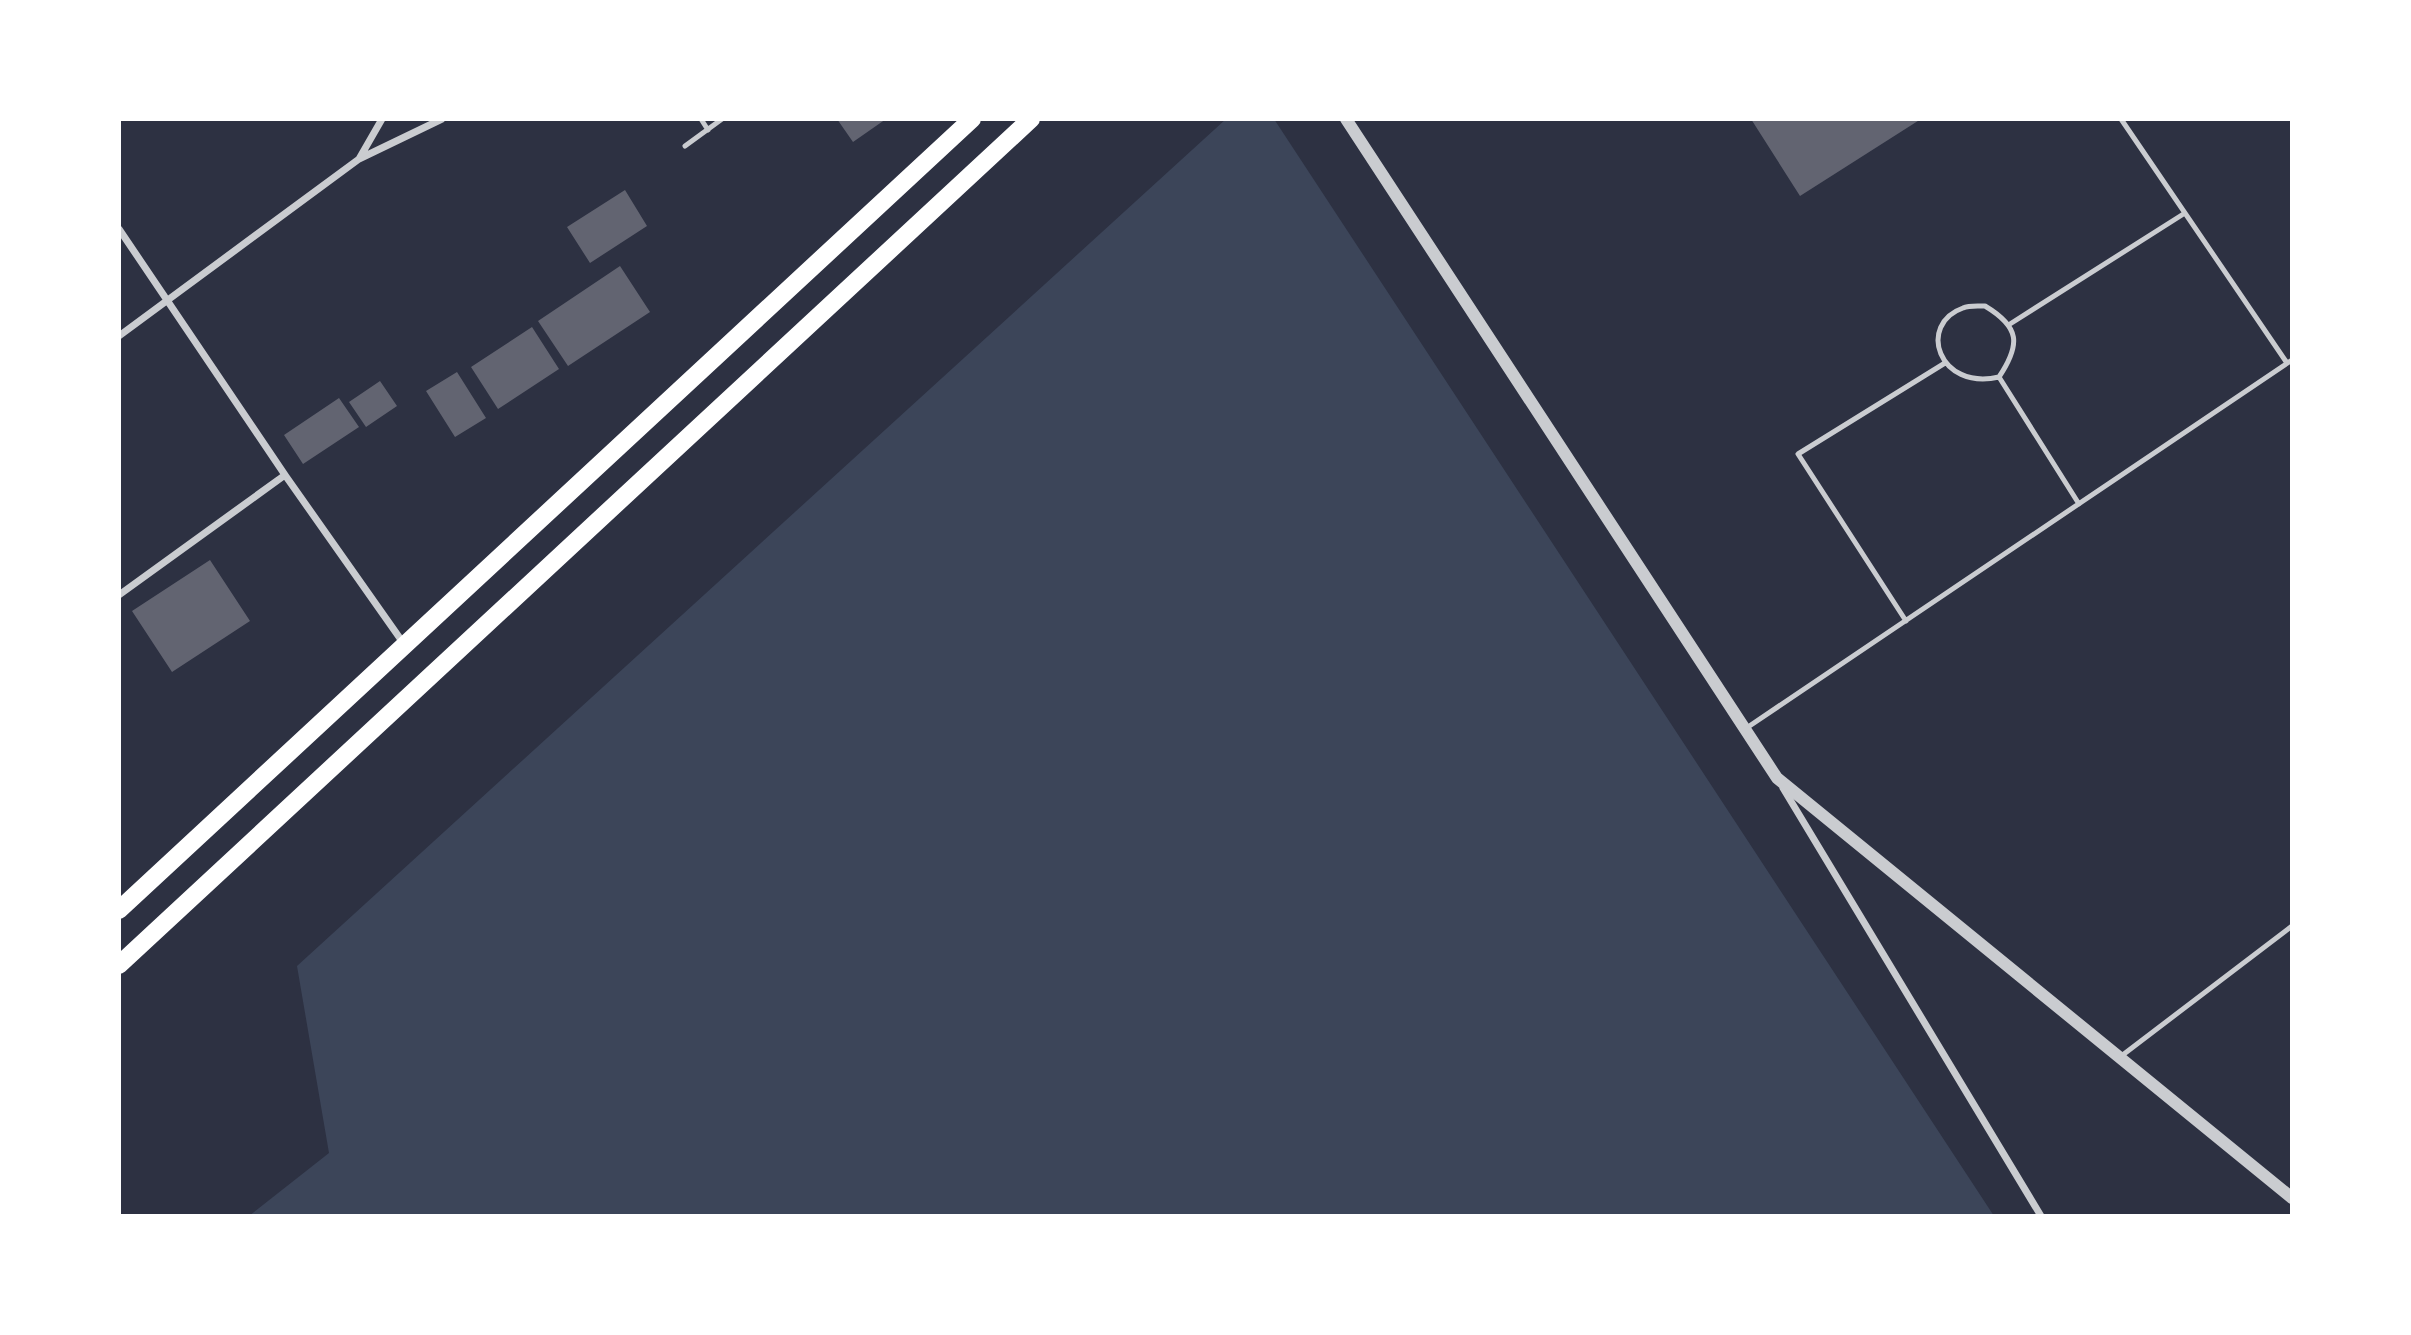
<svg xmlns="http://www.w3.org/2000/svg" width="2411" height="1335" viewBox="0 0 2411 1335" font-family="'Roboto Condensed',sans-serif">
<rect width="100%" height="100%" fill="#2d3142"/>
<!-- green -->
<path fill="#3c4559" d="M1226 119H1274L1994 1216H249L329 1153 297 966Z"/>
<!-- building -->
<path fill="#626471" d="M837 119H886L853 142Z
M1751 119H1921L1800 196Z
M625 190 647 226 590 263 567 227Z
M620 266 650 312 568 366 538 321Z
M532 327 559 369 498 409 471 367Z
M457 372 486 418 455 437 426 391Z
M380 381 397 406 366 427 349 402Z
M339 398 359 427 303 464 284 435Z
M210 560 250 621 172 672 132 611Z"/>
<g fill="none" stroke-linecap="round" stroke-linejoin="round">
<!-- service -->
<path stroke="#caccd0" stroke-width="5" d="M701 119 708 130
M2121 119 2287 363
M685 146 722 119
M2010 324 2185 213
M1999 377C1938 391 1917 324 1963 308 1969 305 1978 306 1985 306 2020 327 2021 344 1999 377L2079 504
M1906 621 1798 454 1945 363
M1745 729 2292 360
M2120 1057 2292 926"/>
<!-- minor -->
<path stroke="#caccd0" stroke-width="7" d="M382 119 359 159 442 119
M119 229 285 475 119 595
M119 336 359 159
M285 475 404 644
M1783 788 2041 1216"/>
<!-- tertiary -->
<path stroke="#caccd0" stroke-width="12" d="M1346 119 1777 778 2292 1198"/>
<!-- primary -->
<path stroke="#fff" stroke-width="18" d="M119 910 972 119
M119 965 1031 119"/>
</g>
<!-- border -->
<rect width="2411" height="1335" fill="none" stroke="#ffffff" stroke-width="242"/>
</svg>
